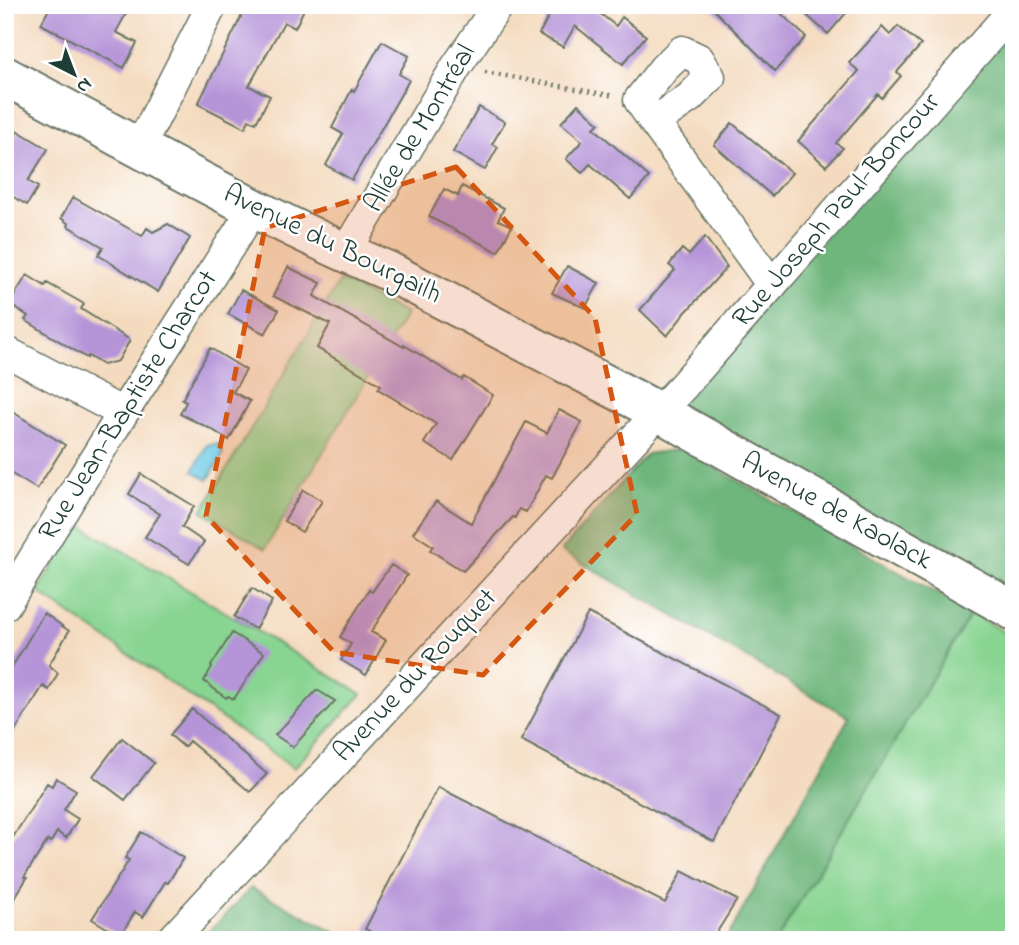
<svg xmlns="http://www.w3.org/2000/svg" width="1019" height="945" viewBox="0 0 1019 945" font-family="'Indie Flower',sans-serif">
<rect width="100%" height="100%" fill="#fff"/>
<filter id="ink" filterUnits="userSpaceOnUse"><feTurbulence type="fractalNoise" baseFrequency=".0143" numOctaves="2"/><feDisplacementMap in="SourceGraphic" scale="14" xChannelSelector="R" yChannelSelector="G"/><feConvolveMatrix kernelMatrix="1 2 1 2 8 2 1 2 1" color-interpolation-filters="sRGB"/></filter>
<filter id="wash" filterUnits="userSpaceOnUse"><feTurbulence type="fractalNoise" baseFrequency=".00686" numOctaves="4" result="noise"/><feDisplacementMap in="SourceGraphic" scale="28" xChannelSelector="R" yChannelSelector="G"/><feGaussianBlur stdDeviation="1.57" result="paint"/><feColorMatrix in="noise" values="0 0 0 0 0 0 0 0 0 0 0 0 0 0 0 0 0 1.4 0 .05"/><feComposite in="paint" operator="in"/></filter>
<g filter="url(#wash)">
<rect width="100%" height="100%" fill="#f4dbbf"/>
<!-- green -->
<path fill="#88d491" stroke="#548862" stroke-width="2" d="M340 280 406 314 265 549 202 511Z
M78 524 362 694 294 768 38 592Z
M971 613 1014 638V940H777Z"/>
<!-- forest -->
<path fill="#6eb67b" stroke="#467a58" stroke-width="2" d="M1014 9V611L659 412Z
M682 449 971 613 777 940H726L849 717 561 551 647 454Z
M251 888 351 940H201Z"/>
<!-- water -->
<path fill="#65c6e3" stroke="#42828c" stroke-width="2" d="M219 444 223 454 208 480 193 471 207 445Z"/>
<g id="blocks">
<!-- building -->
<path fill="#b594d8" d="M51 5H131L116 32 137 43 124 68 41 24Z
M247 5H306L295 28 284 22 249 86 270 96 256 123 249 120 245 128 198 104Z
M549 5H586V6L602 15 616 26 622 17 646 36 623 64 575 26 563 47 539 34 553 8Z
M709 5H772L806 37 775 71Z
M795 5H853L828 34Z
M898 26 921 45 897 72 901 76 882 98 878 94 836 143 843 148 826 166 798 141 859 71 849 63 882 27 890 35Z
M382 41 409 56 399 74 409 80 352 180 326 165 343 134 332 128 352 89 354 91Z
M578 104 599 123 594 128 649 177 630 199 590 164 582 173 566 159 582 141 561 123Z
M479 107 505 122 492 144 498 147 485 170 453 152Z
M732 123 792 173 772 196 714 145Z
M18 131 48 149 28 181 38 187 27 205 5 192V152Z
M462 186 504 208 498 220 512 226 498 252 429 217 444 189 458 196Z
M73 197 142 236 147 228 153 232 168 224 190 238 158 292 98 255 103 247 68 226 69 224 61 218Z
M705 237 727 267 685 313 667 336 640 310 675 270 669 265 682 249 689 255Z
M567 266 599 283 585 308 552 293Z
M288 267 321 283 314 296 404 347V345L462 380 464 377 493 395 453 460 424 443 436 424 378 389 381 385 317 348 330 324 273 296Z
M27 275 45 286 47 283 84 304 81 309 130 340 118 361 103 365 88 356 87 358 25 320 28 316 9 304Z
M241 290 279 310 265 334 228 314Z
M210 348 246 370 233 392 250 401 229 440 211 429 180 414 186 402 182 400Z
M5 407 65 445 37 489 5 470Z
M559 410 582 422 552 478 546 475 526 512 519 509 515 518 513 517 463 571 430 550 433 546 413 533 436 501 471 523 526 422 547 433Z
M141 474 194 506 182 527 204 542 189 564 145 537 160 514 129 494Z
M303 490 322 501 302 532 284 521Z
M391 565 407 575 371 632 386 640 366 675 341 660 351 644 340 637 369 590 372 592Z
M252 588 272 601 255 629 234 617Z
M44 613 69 631 49 665 58 673 49 690 43 686 5 747V679Z
M588 613 781 714 714 842 521 740Z
M232 633 264 653 234 699 228 696 226 698 204 681 212 667 211 666Z
M317 690 335 701 293 747 275 735Z
M192 709 267 774 250 792 189 741 184 747 170 735Z
M122 738 154 763 125 800 93 776Z
M56 778 76 790 64 810 78 819 66 838 57 832 51 842 48 840 24 877 27 878 5 913V850L47 783 52 786Z
M438 787 665 903 682 871 737 900 712 940H386L365 929Z
M141 832 183 858 168 883 165 882 143 917 135 912 120 936 92 919 129 860 125 858Z"/>
</g>
</g>
<g filter="url(#ink)">
<use href="#blocks" fill-opacity="0" stroke="#6a7465" stroke-width="2"/>
<g fill="none" stroke-linecap="round" stroke-linejoin="round">
<defs>
<path id="minor" d="M654 122 689 98 710 77 699 59 682 51 664 68 639 100 654 122 772 285
M140 147 212 5
M345 253 456 67 498 5
M5 351 123 413
M5 605 123 413 254 208
M172 940 683 386 1014 9"/>
<path id="secondary" d="M5 76C132 143 256 215 388 271L659 412 1014 611"/>
</defs>
<!-- minor casing -->
<use href="#minor" stroke="#6a7465" stroke-width="33"/>
<!-- secondary casing -->
<use href="#secondary" stroke="#6a7465" stroke-width="42"/>
<!-- path -->
<path stroke="#6a7465" stroke-width="4.5" stroke-dasharray="2 5" stroke-linecap="butt" d="M485 72 614 96"/>
<!-- minor -->
<use href="#minor" stroke="#fff" stroke-width="30"/>
<!-- secondary -->
<use href="#secondary" stroke="#fff" stroke-width="38"/>
</g>
</g>
<!-- marked area -->
<path fill="#d45610" fill-opacity="0.2" stroke="#d45610" stroke-width="5" stroke-dasharray="14 9" stroke-linejoin="round" d="M456 167 595 318 637 514 483 675 334 652 206 516 265 228Z"/>
<g text-anchor="middle" dominant-baseline="central" stroke-width="5" stroke-linejoin="round" paint-order="stroke">
<!-- street labels -->
<g font-size="28" fill="#1f3d34" stroke="#fff">
<text transform="translate(421 129) rotate(-59)">Allée de Montréal</text>
<text transform="translate(837 211) rotate(-49)">Rue Joseph Paul-Boncour</text>
<text transform="translate(332 245) rotate(26)">Avenue du Bourgailh</text>
<text transform="translate(129 406) rotate(-58)">Rue Jean-Baptiste Charcot</text>
<text transform="translate(836 512) rotate(29)">Avenue de Kaolack</text>
<text transform="translate(416 676) rotate(-47)">Avenue du Rouquet</text>
</g>
</g>
<!-- margin -->
<rect width="1019" height="945" fill="none" stroke="#fff" stroke-width="28"/>
<!-- north arrow -->
<g transform="translate(74 74) rotate(138)" stroke="#ffffff" stroke-width="5" paint-order="stroke">
<path d="M0-5L12 26L0 18L-12 26Z" fill="#1f3d34"/>
<text y="-10" font-size="19" font-weight="bold" text-anchor="middle" fill="#1f3d34">N</text>
</g>
</svg>
